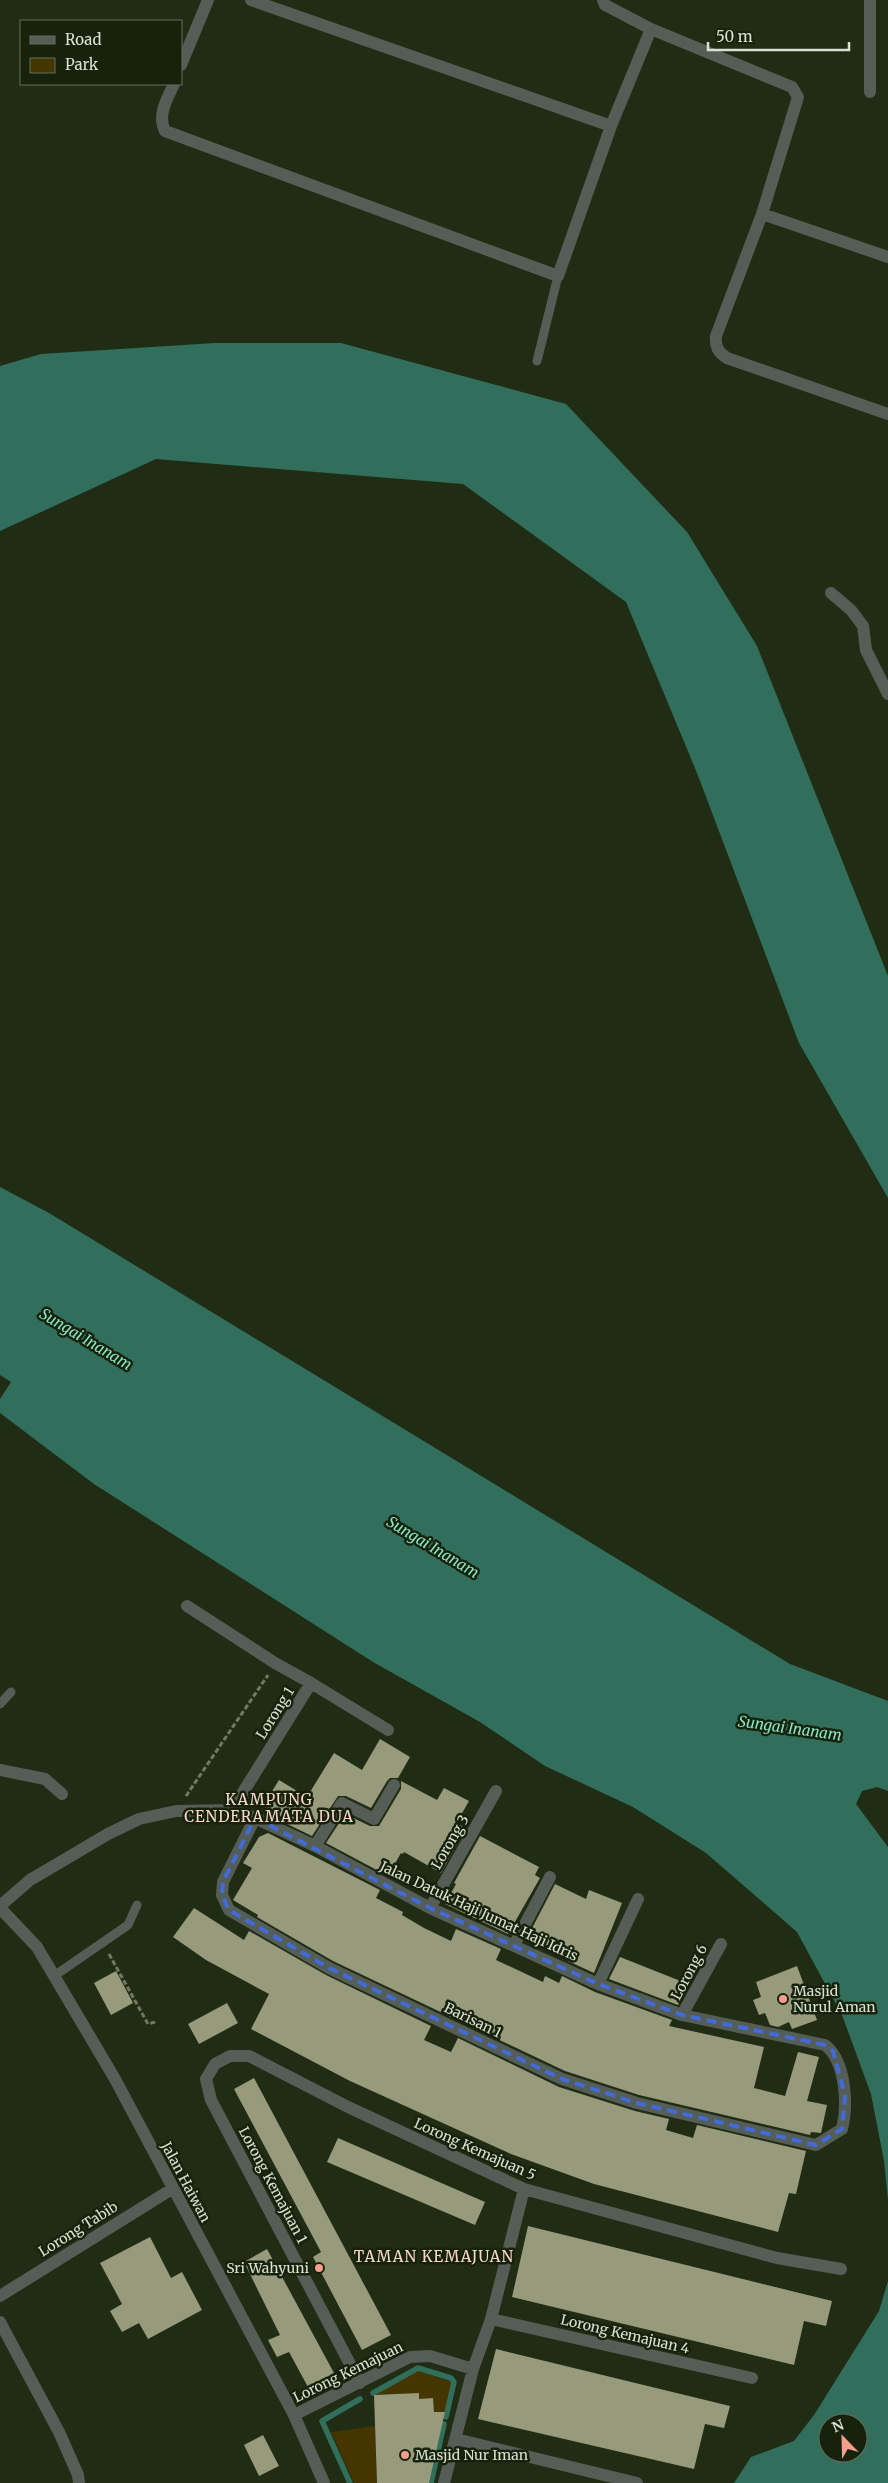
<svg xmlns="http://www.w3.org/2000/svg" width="888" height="2483" viewBox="0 0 888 2483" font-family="Merriweather,serif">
<rect width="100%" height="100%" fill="#212c15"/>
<!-- green -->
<path fill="#453500" d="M418 2371 452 2382 445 2412H434L433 2399H419V2393L374 2395Z
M375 2426 377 2483H354L331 2432Z"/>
<!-- water -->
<path fill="#316f5c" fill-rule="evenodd" d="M215 343H341L566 404 687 532 757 646 888 976V1198L799 1043 697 773 626 602 463 484 156 459 0 531V366L41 354Z
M0 1187 49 1213 790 1664 888 1701V1791L877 1787 862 1791 856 1804 888 1847V2200L884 2161 871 2094 842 2015 797 1932 706 1853 633 1807 545 1766 480 1722 373 1662 94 1484 0 1413V1399L11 1382 0 1375Z
M888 2281V2483H734L751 2457 794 2441 814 2415 879 2311ZM828 2423H858V2453H828Z"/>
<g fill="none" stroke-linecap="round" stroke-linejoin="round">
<!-- stream -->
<path stroke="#316f5c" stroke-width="5.5" d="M373 2393 418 2368 451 2378 454 2382 446 2417
M350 2483 322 2421 360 2399
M431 2483 444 2424"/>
</g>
<!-- building -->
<path fill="#989a7c" d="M380 1739 410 1757 398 1778H390L387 1781 371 1808 346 1796H338L312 1836 287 1824 290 1822 263 1806 279 1780 307 1797 334 1753 362 1770Z
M401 1781 437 1800 444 1788 469 1801 457 1822 465 1829 441 1873 404 1852 403 1854 401 1853 388 1876 326 1843 345 1814 370 1826H379L401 1789Z
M268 1833 380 1890 376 1898 403 1912 402 1915 424 1928 451 1941 456 1929 501 1949 496 1960 543 1982 545 1976 559 1983 562 1976 595 1992 672 2020 669 2026 764 2047 754 2088 785 2096 798 2052 819 2057 807 2101 827 2105 821 2133 811 2132 810 2135 639 2095 565 2071 333 1961 257 1917 258 1915 233 1900 252 1868 243 1863 259 1837Z
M480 1836 539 1867 535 1875 540 1878 508 1934 445 1904 456 1884 454 1883Z
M555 1884 586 1899 589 1890 622 1903 594 1973 568 1961 570 1957 528 1936Z
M194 1908 244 1940 249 1931 326 1975 431 2026 424 2040 451 2052 458 2038 559 2087 635 2111 669 2119 666 2130 693 2138 697 2125 806 2151 796 2194 789 2193 778 2232 594 2184 511 2154 350 2081 251 2029 269 1994 206 1960 173 1937Z
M620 1957 688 1984 678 2005 609 1979Z
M797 1966 817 2020 792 2029 789 2022 778 2027 770 2025 765 2013 759 2015 753 2000 761 1997 756 1982Z
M116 1971 133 2003 111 2015 94 1983Z
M227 2003 238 2023 199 2044 188 2024Z
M254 2078 391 2335 362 2350 313 2257 321 2252 234 2089Z
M338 2138 485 2202 475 2225 327 2162Z
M528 2226 832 2301 826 2326 804 2321 794 2365 512 2297Z
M150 2237 171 2278 182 2272 202 2310 148 2339 139 2323 122 2332 110 2311 122 2304 100 2263Z
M267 2249 334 2373 308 2387 289 2352 277 2357 268 2340 280 2335 244 2262Z
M496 2349 730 2406 724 2428 705 2424 694 2469 478 2419Z
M419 2393V2399L433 2398 434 2412H445L429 2483H377L374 2395Z
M263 2435 279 2466 259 2476 244 2445Z"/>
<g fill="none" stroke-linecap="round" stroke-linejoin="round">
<!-- path -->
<path stroke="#6f7965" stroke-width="3" stroke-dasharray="5 2.5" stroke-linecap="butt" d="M186 1796 268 1675
M109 1954 148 2024 155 2022"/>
<!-- lane -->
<path stroke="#545e56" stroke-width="9" d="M537 361 558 276
M0 1704 11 1692
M54 1976 128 1925 137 1905"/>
<!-- street -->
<path stroke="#545e56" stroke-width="12" d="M251 0 611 126
M870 0V92
M651 29 792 87 798 97 762 214 716 336C715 347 718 352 727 358L888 414
M181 65 208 0
M174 84C167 99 157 115 165 131L558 276 611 126 651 29 605 5 603 0
M762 214 888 257
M831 593 851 610 863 626 866 650 888 694
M187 1606 275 1663 311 1683
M0 1770 45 1779 62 1794
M232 1810 311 1683 388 1730
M315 1846 342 1803 374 1819 394 1785
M0 1906 30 1880 108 1834 139 1819 176 1811 232 1810 255 1818 315 1846 430 1908 598 1984 682 2015 825 2045C846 2061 848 2105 842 2129L816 2145 637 2103 562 2079 329 1968 229 1910 222 1895 223 1882 255 1818
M0 1908 37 1947 115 2079 294 2415 324 2483
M430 1908 496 1791
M514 1945 550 1877
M598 1984 638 1899
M682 2015 721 1944
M0 2296 172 2189
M491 2319 752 2378
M0 2322 59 2432 78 2475 79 2483
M360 2383 211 2100 206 2079 215 2064 230 2056H249L348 2107 524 2189 777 2258 841 2269
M294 2415 410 2357 430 2356 473 2369
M456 2439 637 2483
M444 2483 473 2369 491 2319 524 2189"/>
</g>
<!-- marked area -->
<path fill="none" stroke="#436bd7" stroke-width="4" stroke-dasharray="10 6" stroke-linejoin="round" d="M255 1818 430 1908 598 1984 682 2015 825 2045 833 2051 845 2096 842 2129 816 2145 637 2103 562 2079 329 1968 229 1910 222 1895 223 1882Z"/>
<!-- markers -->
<g fill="#f59d8f" stroke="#17220c" stroke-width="2">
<circle cx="783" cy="1999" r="5"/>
<circle cx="319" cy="2268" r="5"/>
<circle cx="405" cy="2455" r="5"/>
</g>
<g text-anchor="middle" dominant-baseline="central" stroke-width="5" stroke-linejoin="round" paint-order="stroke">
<!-- street labels -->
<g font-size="14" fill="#d9e1d2" stroke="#17220c">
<text transform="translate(275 1713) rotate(-58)">Lorong 1</text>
<text transform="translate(450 1842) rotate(-60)">Lorong 3</text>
<text transform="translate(479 1911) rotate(25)">Jalan Datuk Haji Jumat Haji Idris</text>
<text transform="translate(689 1972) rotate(-62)">Lorong 6</text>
<text transform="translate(473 2020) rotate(26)">Barisan 1</text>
<text transform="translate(475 2149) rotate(24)">Lorong Kemajuan 5</text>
<text transform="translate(186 2182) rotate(62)">Jalan Haiwan</text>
<text transform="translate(273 2185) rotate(62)">Lorong Kemajuan 1</text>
<text transform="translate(78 2229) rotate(-32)">Lorong Tabib</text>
<text transform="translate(625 2334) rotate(13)">Lorong Kemajuan 4</text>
<text transform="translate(348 2372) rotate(-26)">Lorong Kemajuan</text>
</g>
<!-- poi labels -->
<g font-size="14" fill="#d9e1d2" stroke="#17220c" text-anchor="start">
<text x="793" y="1991">Masjid<tspan x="793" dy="16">Nurul Aman</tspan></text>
<text x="309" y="2268" text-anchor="end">Sri Wahyuni</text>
<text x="415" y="2455">Masjid Nur Iman</text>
</g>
<!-- water labels -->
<g font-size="15" font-style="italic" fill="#87e7c7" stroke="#17220c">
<text transform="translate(86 1339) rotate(31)">Sungai Inanam</text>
<text transform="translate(433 1547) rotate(31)">Sungai Inanam</text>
<text transform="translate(790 1728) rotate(8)">Sungai Inanam</text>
</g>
<!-- neighbourhood labels -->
<g font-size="15" letter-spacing="1" fill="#f8d5cf" stroke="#17220c">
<text x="269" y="1799">KAMPUNG<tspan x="269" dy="17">CENDERAMATA DUA</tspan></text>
<text x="434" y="2256">TAMAN KEMAJUAN</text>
</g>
</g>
<!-- legend -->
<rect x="20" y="20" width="162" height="65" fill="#17220c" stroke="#656e5b"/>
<rect x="30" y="36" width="25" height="8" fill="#545e56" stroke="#656e5b"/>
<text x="65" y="45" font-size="15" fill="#d9e1d2">Road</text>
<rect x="30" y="58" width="25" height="15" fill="#453500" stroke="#656e5b"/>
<text x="65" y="70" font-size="15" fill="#d9e1d2">Park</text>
<!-- north arrow -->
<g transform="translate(843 2438) rotate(337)"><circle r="24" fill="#17220c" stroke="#656e5b"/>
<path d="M0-4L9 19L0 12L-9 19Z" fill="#f59d8f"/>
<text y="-8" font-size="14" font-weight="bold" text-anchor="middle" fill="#d9e1d2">N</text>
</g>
<!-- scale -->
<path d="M708 42v8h141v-8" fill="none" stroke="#d9e1d2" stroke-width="2.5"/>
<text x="716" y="42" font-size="15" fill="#d9e1d2" stroke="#17220c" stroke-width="4" paint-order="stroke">50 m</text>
</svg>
